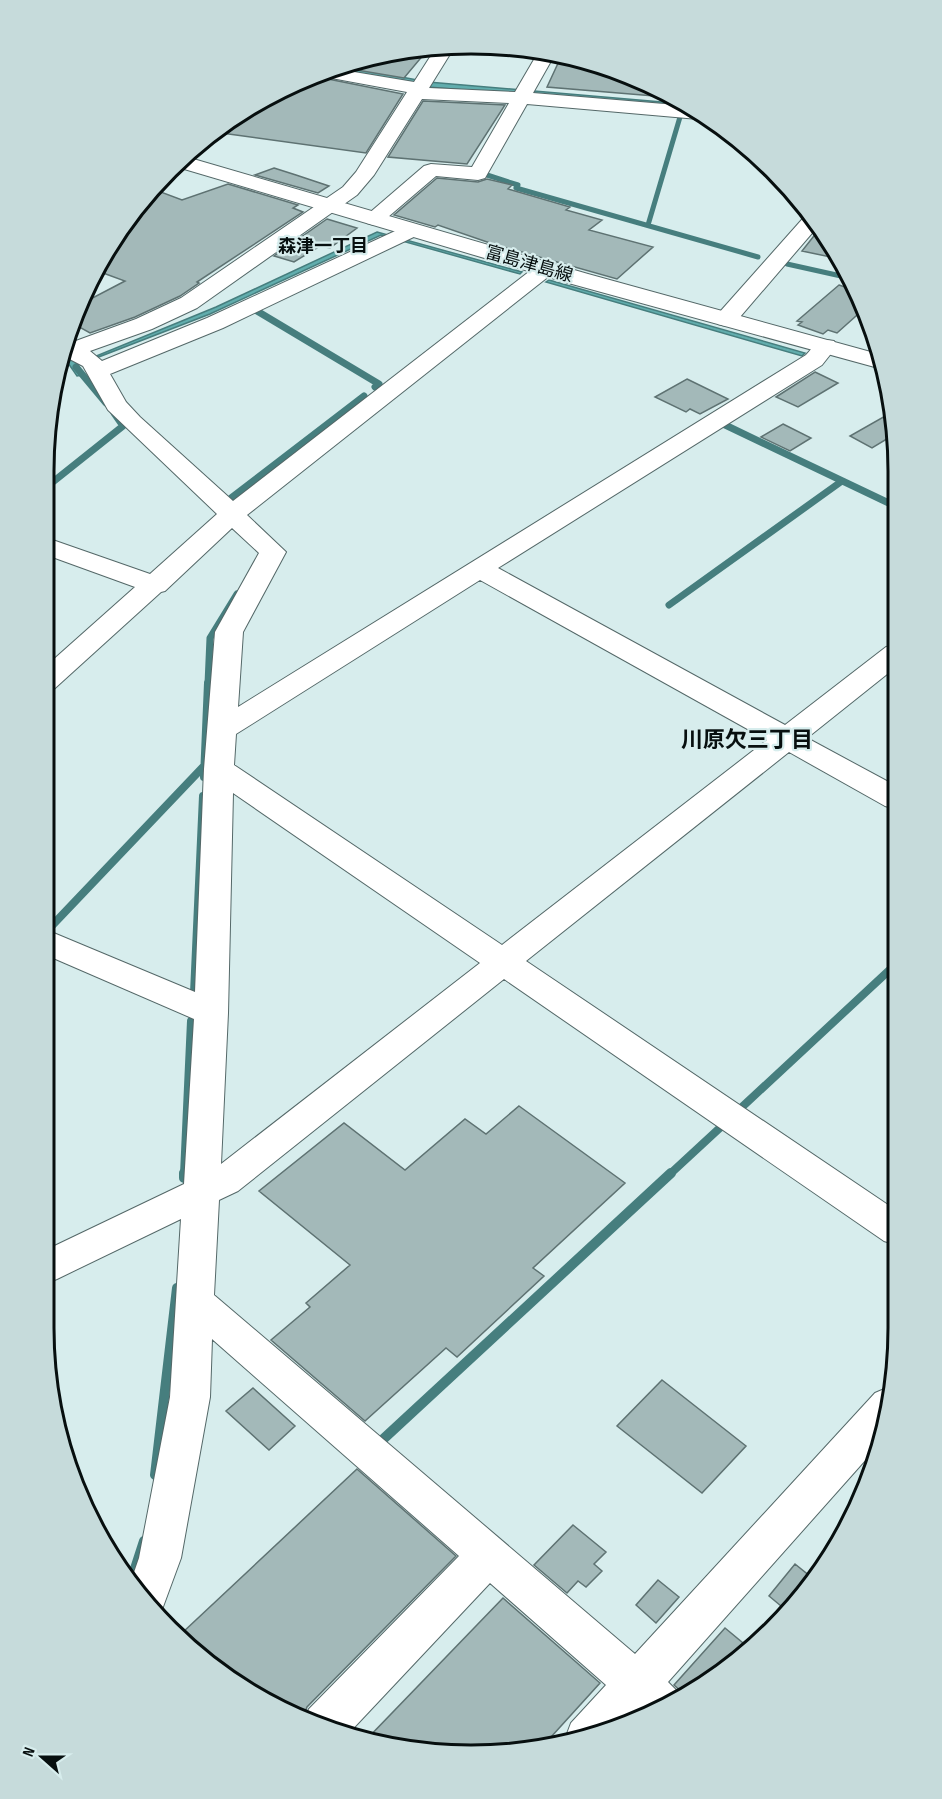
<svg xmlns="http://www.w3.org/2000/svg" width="942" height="1799" viewBox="0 0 942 1799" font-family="'Sofia Sans Condensed','Noto Sans JP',sans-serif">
<rect width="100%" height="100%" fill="#d7eded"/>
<!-- water -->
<path fill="#61adad" stroke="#467e7e" stroke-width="1.5" d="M337 65 428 82 685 104 693 109 416 86 327 69Z
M377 232 522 272 520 274 381 235 210 314 78 365 84 375 77 376 66 360 60 356 62 351 94 357 216 307Z
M549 280 805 353 802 356 546 282Z"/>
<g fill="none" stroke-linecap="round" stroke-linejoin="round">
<!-- stream-far3 -->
<path stroke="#467e7e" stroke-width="5" d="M487 175 518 185 516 188 758 257
M648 225 680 117
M787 264 850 278"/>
<!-- stream-far2 -->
<path stroke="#467e7e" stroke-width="7" d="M257 311 379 384 375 387
M76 367 106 403
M721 423 895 506
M44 489 123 426 114 413
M231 498 364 396
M669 605 842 481
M208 684 210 638 237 594"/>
<!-- stream-far1 -->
<path stroke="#467e7e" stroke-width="8" d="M204 777 208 683
M44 934 204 766
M194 993 203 796
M742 1107 896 964
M184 1174 191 1021
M670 1174 723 1125"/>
<!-- stream -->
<path stroke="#467e7e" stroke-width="10" d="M184 1178V1173
M379 1443 671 1173
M155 1475 177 1288
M130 1584 144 1541"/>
</g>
<!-- building -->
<path fill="#a3b9b9" stroke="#5e7272" stroke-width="1.5" d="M416 47H430L404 78 333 66Z
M560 59 590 61 660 88 667 92 666 97 547 87Z
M313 76 403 94 366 153 214 132 258 101Z
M423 101 505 105 467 164 388 157Z
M274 168 296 175 329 186 318 193 255 175Z
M437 178 478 182 487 179 512 185 508 189 570 207 566 210 602 220 589 230 653 247 617 279 490 243 438 225 435 227 394 215Z
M228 184 298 205 293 208 303 212 197 282 199 283 180 296 135 317 90 333 72 323 79 305 125 281 95 270 132 210 153 189 182 200Z
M327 219 357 228 330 248 320 246 294 262 274 256Z
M821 227 826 233 840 259 802 251Z
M839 285 857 291 866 307 837 333 828 330 823 334 798 325 802 322 797 321Z
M815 372 838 383 798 407 776 397Z
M687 379 728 399 700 414 690 409 686 412 655 397Z
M894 411 895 434 872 448 850 436Z
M783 424 811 438 790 451 761 437Z
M519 1106 625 1183 533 1268 544 1276 457 1357 446 1348 365 1421 271 1340 310 1307 306 1303 350 1265 259 1191 344 1123 405 1170 465 1119 486 1134Z
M662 1380 746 1446 702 1493 617 1426Z
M253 1388 295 1426 269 1450 226 1411Z
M357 1469 456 1556 307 1707 304 1715 234 1684 181 1634Z
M573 1525 606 1552 594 1564 602 1571 586 1587 578 1581 567 1593 534 1565Z
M795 1564 811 1577 787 1611 769 1596Z
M658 1580 679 1597 656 1623 636 1605Z
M503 1598 600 1683 541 1748 499 1755 365 1741Z
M725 1628 749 1648 684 1694 674 1685Z"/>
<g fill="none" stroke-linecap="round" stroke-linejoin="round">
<defs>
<path id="street" d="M437 46H455L429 88 515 92 539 51 555 54 533 93 688 106 704 117 698 119 527 104 485 178 478 180 436 176 381 223 374 225 367 223 364 219 367 215 424 166 431 164 472 167 509 103 422 99 374 175 357 195 197 308 152 329 90 351 102 361 207 318 406 226 413 224 420 226 423 230 420 234 223 328 110 374 126 402 140 417 233 501 539 264 547 263 555 264 558 269 247 515 286 552 243 632 238 707 806 355C815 345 819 338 834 341L837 346 822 365 498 568 785 725 886 647 895 645 896 667 807 738 896 786V809L885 806 789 752 526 961 897 1211V1245L884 1241 504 979 238 1191 219 1200 214 1295 635 1654 875 1393 889 1387 892 1389 884 1439 668 1682 682 1696 660 1712 643 1718 639 1714C625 1730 587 1740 566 1743L565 1739 571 1723 606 1685 490 1583 347 1735 306 1716 309 1709 459 1556 212 1339 210 1397 181 1558 160 1615 130 1584 139 1558 170 1397 181 1219 57 1279 44 1284V1251L184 1184 194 1019 44 954V929L195 992 204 769 215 632 259 553 232 528 165 591 161 592 54 689 44 692V668L135 587 44 554V537L150 574 217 514 108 410 83 366 60 354 66 340 73 342 136 319 181 298 343 187 356 172 407 92 315 75 330 68 414 82ZM480 580 767 740 502 945 234 765 236 734ZM233 793 480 963 221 1164 228 1013Z
M809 214 819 225 734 324 726 326 718 324 715 319 718 314 806 215Z"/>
<path id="secondary" d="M183 156 588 274 878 354 882 369 572 284 174 166Z"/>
</defs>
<!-- street casing -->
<use href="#street" stroke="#546868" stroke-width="2"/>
<!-- secondary casing -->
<use href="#secondary" stroke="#546868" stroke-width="2"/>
<!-- street -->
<use href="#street" fill="#fff" fill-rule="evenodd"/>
<!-- secondary -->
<use href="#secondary" fill="#fff" fill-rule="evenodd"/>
</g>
<g text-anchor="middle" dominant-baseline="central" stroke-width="4.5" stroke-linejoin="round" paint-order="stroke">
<!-- far-neighbourhood labels -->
<g font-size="18" font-weight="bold" fill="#070f0f" stroke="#d7eded">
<text x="323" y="246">森津一丁目</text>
</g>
<!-- far-street labels -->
<g font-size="18" fill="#070f0f" stroke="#d7eded">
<text transform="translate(529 264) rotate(16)">富島津島線</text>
</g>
<!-- neighbourhood labels -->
<g font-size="22" font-weight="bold" fill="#070f0f" stroke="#d7eded">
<text x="747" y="740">川原欠三丁目</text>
</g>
</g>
<!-- crop -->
<path d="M0 0H942V1799H0ZM471 54H471A417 417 0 0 1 888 471V1328A417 417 0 0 1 471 1745H471A417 417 0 0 1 54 1328V471A417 417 0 0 1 471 54Z" fill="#c6dbdb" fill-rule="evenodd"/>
<path fill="none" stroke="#070f0f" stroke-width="3" d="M471 54H471A417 417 0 0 1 888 471V1328A417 417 0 0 1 471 1745H471A417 417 0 0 1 54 1328V471A417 417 0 0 1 471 54Z"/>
<!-- north arrow -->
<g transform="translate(42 1757) rotate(291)" stroke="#d7eded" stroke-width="4.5" paint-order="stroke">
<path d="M0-4.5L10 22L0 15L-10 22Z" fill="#070f0f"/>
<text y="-9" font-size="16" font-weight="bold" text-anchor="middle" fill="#070f0f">N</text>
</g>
</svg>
